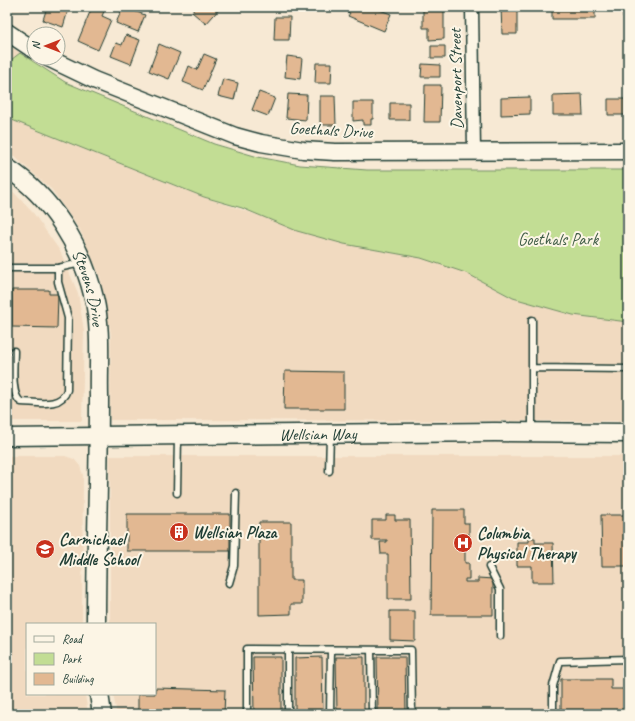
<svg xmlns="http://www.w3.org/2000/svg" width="635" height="721" viewBox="0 0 635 721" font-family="Caveat,sans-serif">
<rect width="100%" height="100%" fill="#f7e9d4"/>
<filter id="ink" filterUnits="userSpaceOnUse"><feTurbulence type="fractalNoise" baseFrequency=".025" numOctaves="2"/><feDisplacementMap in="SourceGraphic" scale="8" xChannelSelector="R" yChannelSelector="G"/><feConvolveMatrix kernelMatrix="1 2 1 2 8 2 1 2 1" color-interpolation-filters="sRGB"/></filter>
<g filter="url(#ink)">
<!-- built -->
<path fill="#f1dac0" d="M7 44 20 53 7 63Z
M7 118 204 197 344 244 421 258 466 273 513 298 573 315 628 322V421L110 420 111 334 100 276 80 230 52 190 15 157 7 153Z
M7 185 34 214 60 251 78 293 84 331 82 421H7Z
M7 456H65L74 459 80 466 83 475 82 624H27V694H85L88 714H7Z
M110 456H628V714H117L113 694H155V624H110Z"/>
<!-- green -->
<path fill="#c2dd94" stroke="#708d64" d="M20 53 65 82 214 144 258 157 300 165 367 170H628V322L573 315 513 298 466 273 421 258 344 244 297 231 242 208 204 197 7 118V63Z"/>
<!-- building -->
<path fill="#e2b892" stroke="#1f3d34" d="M47 7H69L63 27 43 20Z
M92 7 105 9 102 16 111 20 98 50 78 41Z
M123 7 145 15 138 32 116 23Z
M196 7H221L206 24 192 12Z
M346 7H381L380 10 391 14 384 31 348 16 350 13 345 11Z
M423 7H444V39L429 40V28H423Z
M501 7H517V34H502Z
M552 7H595V19H552Z
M624 7H628V18H623Z
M275 17H290L289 40H274Z
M126 35 140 40 131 64 111 56 116 43 122 45Z
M159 44 180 53 169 79 149 71Z
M431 46H445V58H431Z
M204 54 216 59 203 90 183 82 189 66 197 70Z
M287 56 302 58 300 79 285 77Z
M316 63H332L331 83H315Z
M422 64 440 65V77H421Z
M223 79 238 83 234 100 218 96Z
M425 85H441L440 122H424Z
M259 92 275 98 268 116 252 110Z
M288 94 307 95 306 120 286 118Z
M582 94 583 115H553V95Z
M320 96H335L336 125H320Z
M530 97V114L501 115V98Z
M608 99H628V115H608Z
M353 102H373V119H371V125H363V120L353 121Z
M390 103H409V120H390Z
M12 290H49V294H58L57 328 12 327Z
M285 371 344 372V409H284Z
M432 510H464V523H469V539H465V563H469V579H465V582H478V578L493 579V615H431Z
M127 514H230V551H127Z
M386 515H395V520H410L411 599H388V554H381L380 542H387V540H372V520H386Z
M601 515H628V566H602Z
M259 522H291V580H302V604H291V614L259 615Z
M529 538H535V543H553L554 582H532V566H517V542H529Z
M390 611H415V641L390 640Z
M253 657H281V714H254Z
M322 657 323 714H295V658Z
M336 657H364V714H337Z
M377 657H405L406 714H378Z
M561 679H611V689H628V714H561Z
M155 688 225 690 224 714H138V694H155Z"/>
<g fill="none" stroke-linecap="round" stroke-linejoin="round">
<defs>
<path id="service" d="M7 268H58L81 263
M14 351C14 364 10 395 21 402 36 402 61 409 67 390L68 318 58 282V268
M532 368 628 369
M532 431V320
M329 471 330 435
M177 493 178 437
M489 567 500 589V636
M229 583 234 566 236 493
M371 650 372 714
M247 714V649L411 650 412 714
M288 714V649
M330 714 331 650
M553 714V686L560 661 628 659"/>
<path id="minor" d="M472 7 474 151"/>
<path id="tertiary" d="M7 32 34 50
M48 58 94 80 235 136 261 143 303 150 335 152 628 151
M7 437 99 436"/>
<g id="secondary">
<path id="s1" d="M7 168C52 197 82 247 94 298 102 330 98 365 99 397 99 473 96 548 96 624"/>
<path id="s2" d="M99 436 495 432 628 433"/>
<path d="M99 694 102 714"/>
</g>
</defs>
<!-- service casing -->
<use href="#service" stroke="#1f3d34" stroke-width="9"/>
<!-- minor casing -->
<use href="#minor" stroke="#1f3d34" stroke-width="15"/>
<!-- tertiary casing -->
<use href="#tertiary" stroke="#1f3d34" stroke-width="19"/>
<!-- secondary casing -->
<use href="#secondary" stroke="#1f3d34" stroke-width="21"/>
<!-- service -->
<use href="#service" stroke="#fcf5e5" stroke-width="6"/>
<!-- minor -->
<use href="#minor" stroke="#fcf5e5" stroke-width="12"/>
<!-- tertiary -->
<use href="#tertiary" stroke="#fcf5e5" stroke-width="16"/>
<!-- secondary -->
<use href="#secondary" stroke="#fcf5e5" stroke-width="18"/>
</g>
</g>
<!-- icons -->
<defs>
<symbol id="building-disc" viewBox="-11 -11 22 22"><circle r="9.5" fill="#c8321e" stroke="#fcf5e5"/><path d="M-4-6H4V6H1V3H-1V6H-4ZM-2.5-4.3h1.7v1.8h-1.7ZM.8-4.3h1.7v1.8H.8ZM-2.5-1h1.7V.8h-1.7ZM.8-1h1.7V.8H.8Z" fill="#fff"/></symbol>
<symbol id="hospital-disc" viewBox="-11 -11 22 22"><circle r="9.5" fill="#c8321e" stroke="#fcf5e5"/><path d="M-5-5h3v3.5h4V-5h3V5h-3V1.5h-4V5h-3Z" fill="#fff"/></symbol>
<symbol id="school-disc" viewBox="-11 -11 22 22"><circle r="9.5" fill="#c8321e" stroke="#fcf5e5"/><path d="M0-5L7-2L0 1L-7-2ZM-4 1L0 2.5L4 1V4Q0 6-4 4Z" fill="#fff"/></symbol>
</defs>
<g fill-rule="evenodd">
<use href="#building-disc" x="168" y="521" width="22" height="22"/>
<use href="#hospital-disc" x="452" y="532" width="22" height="22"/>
<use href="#school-disc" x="34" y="538" width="22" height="22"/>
</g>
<g text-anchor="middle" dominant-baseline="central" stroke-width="4" stroke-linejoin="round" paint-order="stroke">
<!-- street labels -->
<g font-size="17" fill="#1f3d34" stroke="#fcf5e5">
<text transform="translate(456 79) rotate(-91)">Davenport Street</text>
<text transform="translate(331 130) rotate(3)">Goethals Drive</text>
<text stroke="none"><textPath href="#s1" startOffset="149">Stevens Drive</textPath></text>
<text stroke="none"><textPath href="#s2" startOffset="219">Wellsian Way</textPath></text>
</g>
<!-- park labels -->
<g font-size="17" fill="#405d47" stroke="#fcf5e5">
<text x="558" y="239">Goethals Park</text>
</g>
<!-- poi labels -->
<g font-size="17" font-weight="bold" fill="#1f3d34" stroke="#fcf5e5" text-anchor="start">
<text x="193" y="532">Wellsian Plaza</text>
<text x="477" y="533">Columbia<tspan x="477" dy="20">Physical Therapy</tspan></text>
<text x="59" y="539">Carmichael<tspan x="59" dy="20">Middle School</tspan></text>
</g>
</g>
<!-- margin -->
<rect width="635" height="721" fill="none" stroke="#fcf5e5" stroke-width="24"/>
<rect x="12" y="12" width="611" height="697" fill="none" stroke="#1f3d34" stroke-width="1.5" filter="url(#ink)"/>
<!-- legend -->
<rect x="26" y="623" width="130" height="72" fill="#fcf5e5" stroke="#a4ab9e"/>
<rect x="34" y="636" width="20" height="6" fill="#fcf5e5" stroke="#a4ab9e"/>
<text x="62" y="643" font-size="12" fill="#1f3d34">Road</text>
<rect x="34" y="653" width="20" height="12" fill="#c2dd94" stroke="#a4ab9e"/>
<text x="62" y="663" font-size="12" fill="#1f3d34">Park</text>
<rect x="34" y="673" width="20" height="12" fill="#e2b892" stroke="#a4ab9e"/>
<text x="62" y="683" font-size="12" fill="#1f3d34">Building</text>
<!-- north arrow -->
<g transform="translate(46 46) rotate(270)"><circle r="19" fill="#fcf5e5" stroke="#a4ab9e"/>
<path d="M0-3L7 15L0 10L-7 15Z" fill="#c8321e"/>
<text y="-6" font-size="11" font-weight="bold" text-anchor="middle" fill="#1f3d34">N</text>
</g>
</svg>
